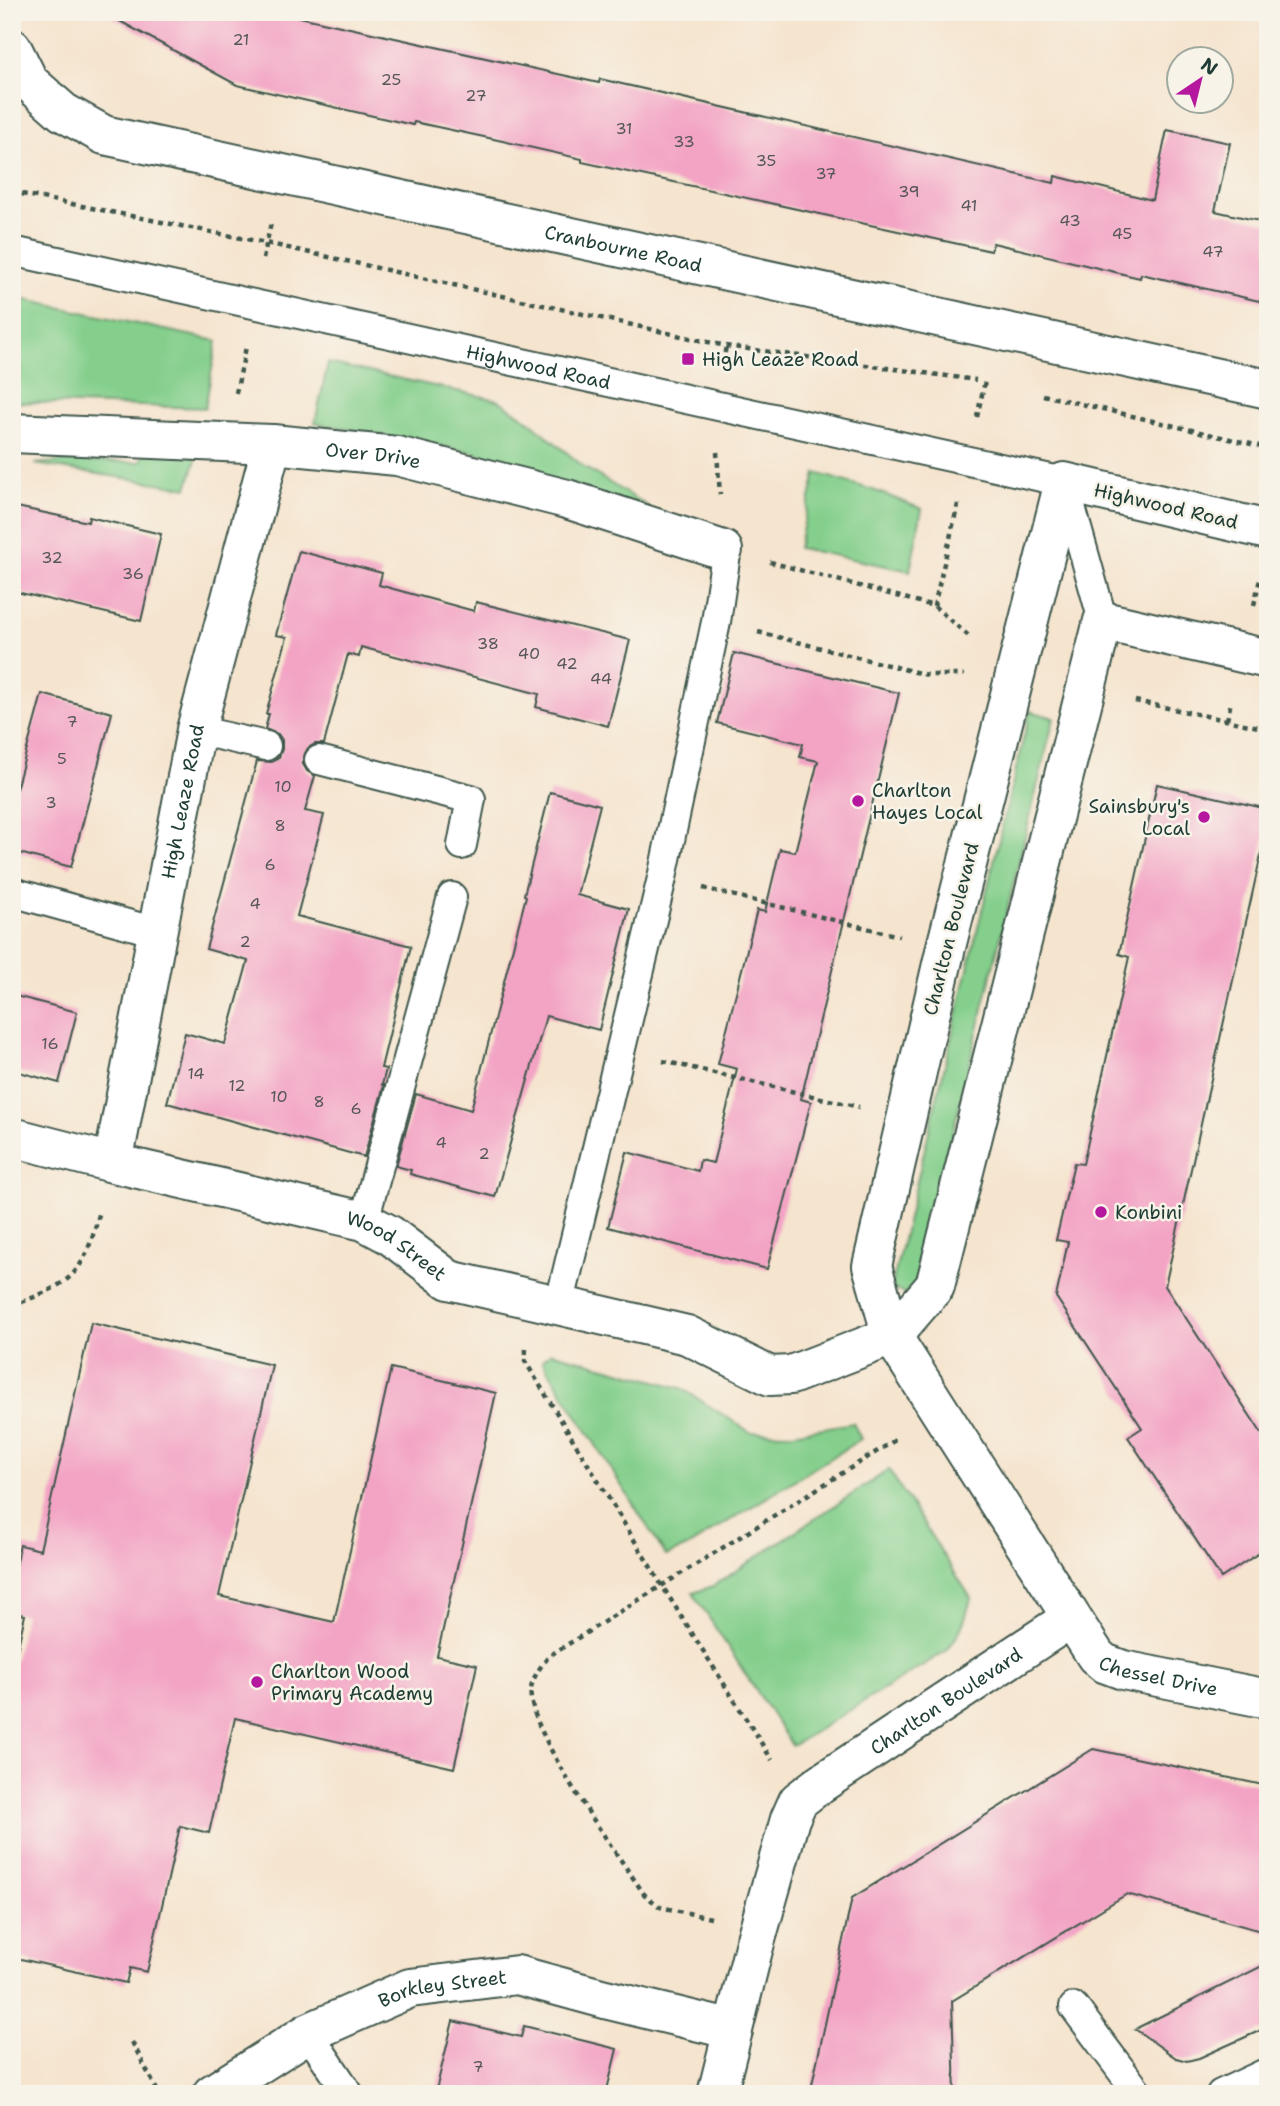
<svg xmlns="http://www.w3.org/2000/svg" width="1280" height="2106" viewBox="0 0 1280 2106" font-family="'Shantell Sans',sans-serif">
<rect width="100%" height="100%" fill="#f7f3e8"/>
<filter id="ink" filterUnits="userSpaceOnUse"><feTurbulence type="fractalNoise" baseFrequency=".0143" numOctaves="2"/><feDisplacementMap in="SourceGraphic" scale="14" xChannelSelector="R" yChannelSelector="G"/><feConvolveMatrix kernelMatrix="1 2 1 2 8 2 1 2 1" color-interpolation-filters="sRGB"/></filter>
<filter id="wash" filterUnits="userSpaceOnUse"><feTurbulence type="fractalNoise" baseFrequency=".00686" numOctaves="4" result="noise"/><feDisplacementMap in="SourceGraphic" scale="28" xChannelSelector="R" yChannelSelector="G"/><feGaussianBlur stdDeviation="1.57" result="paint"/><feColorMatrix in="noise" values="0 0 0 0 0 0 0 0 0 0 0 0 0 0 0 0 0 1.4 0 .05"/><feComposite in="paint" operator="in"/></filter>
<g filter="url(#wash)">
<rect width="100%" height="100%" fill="#f5e4ce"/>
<!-- green -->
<path fill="#84cf8c" stroke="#528660" stroke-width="2" d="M12 297 217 341 205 408 12 402Z
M328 363 498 400 528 420 584 467 649 507 534 480 476 453 315 423Z
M150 445 200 448 187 488 35 464 67 461 140 462Z
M816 473 873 490 922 509 910 571 798 548Z
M1030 711 1054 718 913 1295 891 1289Z
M551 1352 681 1388 750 1432 792 1433 853 1423 861 1439 687 1547 666 1556 542 1360Z
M889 1470 971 1598C966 1618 960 1635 946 1651L792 1746 693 1593 713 1586Z"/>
<g id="blocks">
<!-- building -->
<path fill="#f3a3c4" d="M103 12H277L599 83 600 79 1054 183 1055 176 1152 200 1167 130 1230 143 1215 211 1268 223V303L1141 274 1140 278 993 243 991 251 847 220 582 162V159L498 140 414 122 413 125 237 85Z
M12 506 88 522 89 517 161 534 141 621 12 591Z
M299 551 382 573 379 585 474 611 476 602 630 640 608 726 536 707 539 694 361 647 359 657 348 654 324 744H315L308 748 303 757V764L307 771 315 776 305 811 324 815 297 916 411 946 381 1068 386 1069 382 1085H384L364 1157 167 1103 185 1033 225 1044 248 961 206 949 257 761 272 762 279 757 282 749V740L278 734 265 729 269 714H266L287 637 276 635Z
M734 653 899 693 801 1099 811 1102 767 1269 608 1227 627 1152 698 1171 700 1160 713 1163 737 1069 718 1064 757 910 765 912 780 849 795 852 818 761 800 757 803 744 717 723Z
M42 694 112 713 71 867 12 851V804Z
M1157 784 1268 809V823L1165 1286 1268 1443V1547L1221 1578 1128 1437 1142 1428 1056 1297 1068 1242 1056 1240 1074 1163 1083 1164 1129 957 1119 954Z
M550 792 600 805 577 895 629 909 599 1030 546 1016 495 1197 410 1174 411 1170 396 1166 416 1094 471 1110 526 896 524 895Z
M12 995 77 1012 59 1083 12 1070Z
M91 1323 272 1365 219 1596 334 1622 391 1368 496 1393 437 1656 477 1665 454 1768 235 1718 209 1833 180 1826 147 1972 130 1968 126 1983 12 1957V1673L25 1615 12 1612V1579L20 1545 40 1550Z
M1093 1749 1268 1786V1933L1127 1894 952 2001 955 2094H810L852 1898Z
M1268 1963V2027L1199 2058 1187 2061 1176 2058 1135 2029Z
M453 2021 521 2037 524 2026 617 2049 606 2094H435Z"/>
</g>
</g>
<g filter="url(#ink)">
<use href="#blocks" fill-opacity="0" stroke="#3f564b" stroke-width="2"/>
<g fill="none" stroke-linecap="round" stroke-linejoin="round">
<defs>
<g id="lane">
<path id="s1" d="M12 251 1064 482 1103 621"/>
<path d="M196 730 266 746"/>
<path d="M319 760 471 799 462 845"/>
<path d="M12 892 156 932"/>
<path d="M364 1221 452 897"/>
<path d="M559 1306 662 878 716 622 726 554 723 550"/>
<path d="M1074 2007 1139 2094"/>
<path d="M308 2033 349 2094"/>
<path d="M1221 2094 1268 2072"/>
</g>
<g id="street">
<path id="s2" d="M12 48 29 82 63 112 104 135 1268 389"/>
<path id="s3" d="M12 433 272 444 397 456 567 499 723 550"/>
<path id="s4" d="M1268 530 1064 482 946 947 872 1266 892 1336 1096 1656 1104 1663 1123 1670 1268 1699"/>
<path id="s5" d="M12 1137 113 1163 364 1221 390 1235 449 1280 687 1335 770 1376 791 1375 892 1336 935 1286 1103 621 1268 659"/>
<path id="s6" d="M113 1163 196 730 272 444"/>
<path id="s7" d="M212 2094 308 2033 410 1988 517 1975 605 1999 733 2030"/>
<path id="s8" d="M717 2094 753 1950 790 1819 798 1801 820 1784 1071 1618"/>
</g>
</defs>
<!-- lane casing -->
<use href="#lane" stroke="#3f564b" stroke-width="32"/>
<!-- street casing -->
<use href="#street" stroke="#3f564b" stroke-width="42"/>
<!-- path -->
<path stroke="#3f564b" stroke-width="4.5" stroke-dasharray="5 5" stroke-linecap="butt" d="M12 192 266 243 726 346 976 380
M263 259 271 223
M723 363 726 346
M236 393 246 347
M1043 395 1268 448
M977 417 985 381
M717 452 720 495
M770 562 934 606 971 638
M1254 605 1260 579
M934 606 958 504
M758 632 927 675H964
M1135 701 1268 729
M1227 720 1231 702
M703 888 899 936
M663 1061 859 1107
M12 1306C75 1281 82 1277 100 1211
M526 1349 525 1361 661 1584 772 1760
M711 1918 660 1907 644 1894C619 1856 524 1728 531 1689 533 1676 541 1666 549 1656L897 1439
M132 2042 159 2094"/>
<!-- lane -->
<use href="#lane" stroke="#fff" stroke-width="28"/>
<!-- street -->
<use href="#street" stroke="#fff" stroke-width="38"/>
</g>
</g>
<!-- markers -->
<g fill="#b5179e" stroke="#f7f3e8" stroke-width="2.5">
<rect x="681" y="352" width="14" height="14" rx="3.5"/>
<circle cx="858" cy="801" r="7"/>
<circle cx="1204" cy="817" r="7"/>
<circle cx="1101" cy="1212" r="7"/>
<circle cx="257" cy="1682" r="7"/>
</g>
<g text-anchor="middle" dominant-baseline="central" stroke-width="5" stroke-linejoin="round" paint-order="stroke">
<!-- number labels -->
<g font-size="16" fill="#545658">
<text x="241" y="39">21</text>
<text x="391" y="79">25</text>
<text x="476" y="95">27</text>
<text x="624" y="128">31</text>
<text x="684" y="141">33</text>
<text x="766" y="160">35</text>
<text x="826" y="173">37</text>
<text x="909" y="191">39</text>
<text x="969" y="205">41</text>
<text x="1070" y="220">43</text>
<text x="1122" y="233">45</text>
<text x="1213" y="251">47</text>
<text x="52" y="557">32</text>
<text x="133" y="573">36</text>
<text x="488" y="643">38</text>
<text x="529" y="653">40</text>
<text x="567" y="663">42</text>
<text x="601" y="678">44</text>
<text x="72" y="721">7</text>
<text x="62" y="758">5</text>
<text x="283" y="786">10</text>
<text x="51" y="802">3</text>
<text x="280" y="825">8</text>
<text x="270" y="864">6</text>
<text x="255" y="903">4</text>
<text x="245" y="941">2</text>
<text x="50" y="1043">16</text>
<text x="196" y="1073">14</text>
<text x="237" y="1085">12</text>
<text x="279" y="1096">10</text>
<text x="319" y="1101">8</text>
<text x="356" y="1108">6</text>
<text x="441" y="1142">4</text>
<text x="484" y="1153">2</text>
<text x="478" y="2066">7</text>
</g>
<!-- street labels -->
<g font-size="19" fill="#1f3d34" stroke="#f7f3e8">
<text stroke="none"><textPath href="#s2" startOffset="662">Cranbourne Road</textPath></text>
<text stroke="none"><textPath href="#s1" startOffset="539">Highwood Road</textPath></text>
<text stroke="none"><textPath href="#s3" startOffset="362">Over Drive</textPath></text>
<text transform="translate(1166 506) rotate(13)">Highwood Road</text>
<text stroke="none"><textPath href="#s6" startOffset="368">High Leaze Road</textPath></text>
<text transform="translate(951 929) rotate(-76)">Charlton Boulevard</text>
<text stroke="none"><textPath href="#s5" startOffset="402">Wood Street</textPath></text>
<text stroke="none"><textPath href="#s4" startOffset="1536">Chessel Drive</textPath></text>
<text stroke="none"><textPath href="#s8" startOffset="483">Charlton Boulevard</textPath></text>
<text stroke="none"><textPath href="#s7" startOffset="257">Borkley Street</textPath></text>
</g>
<!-- poi labels -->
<g font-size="19" fill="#1f3d34" stroke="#f7f3e8" text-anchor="start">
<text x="702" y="359">High Leaze Road</text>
<text x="872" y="790">Charlton<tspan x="872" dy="22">Hayes Local</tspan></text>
<text x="1190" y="806" text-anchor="end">Sainsbury's<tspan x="1190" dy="22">Local</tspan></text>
<text x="1115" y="1212">Konbini</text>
<text x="271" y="1671">Charlton Wood<tspan x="271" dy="22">Primary Academy</tspan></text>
</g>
</g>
<!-- margin -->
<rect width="1280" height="2106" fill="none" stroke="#f7f3e8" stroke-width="42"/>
<!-- north arrow -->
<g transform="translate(1200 80) rotate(35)"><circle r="33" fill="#f7f3e8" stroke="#a1aaa0" stroke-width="2"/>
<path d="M0-5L12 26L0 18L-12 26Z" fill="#b5179e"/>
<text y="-10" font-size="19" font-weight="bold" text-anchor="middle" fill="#1f3d34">N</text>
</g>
</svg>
